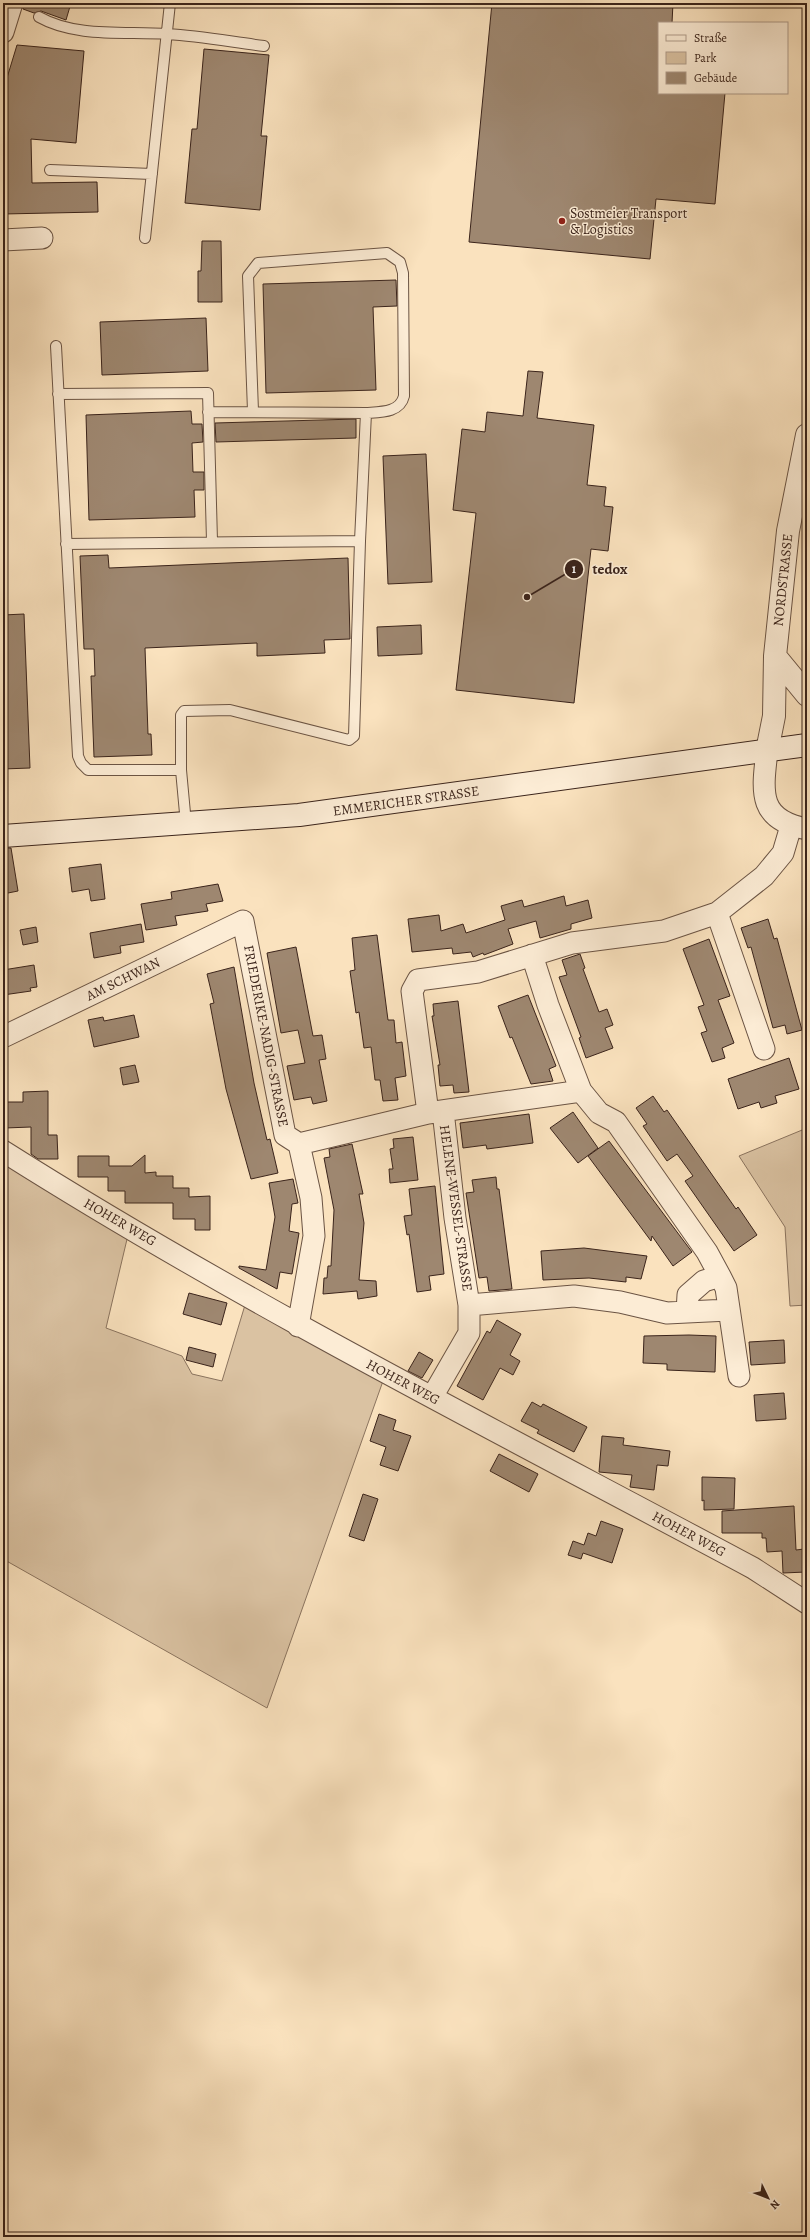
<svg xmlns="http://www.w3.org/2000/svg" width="810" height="2240" viewBox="0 0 810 2240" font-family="Alegreya,serif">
<rect width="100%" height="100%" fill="#fae2be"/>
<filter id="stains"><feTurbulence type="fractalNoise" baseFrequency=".005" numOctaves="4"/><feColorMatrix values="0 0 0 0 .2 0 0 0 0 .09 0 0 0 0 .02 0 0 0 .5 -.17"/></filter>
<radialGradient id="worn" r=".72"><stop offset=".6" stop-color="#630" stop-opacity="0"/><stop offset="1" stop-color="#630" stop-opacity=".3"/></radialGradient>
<!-- green -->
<path fill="#dac2a2" stroke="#8a735e" d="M807 1128V1305L790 1306 785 1227 739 1156Z
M3 1161 128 1235 106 1328 182 1356 192 1374 222 1381 245 1305 383 1381 267 1708 3 1559Z"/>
<!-- building -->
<path fill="#9e8770" stroke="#3b241b" d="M24 3H71L66 20 41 11 34 13 23 9Z
M492 3H673L672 23H659V93H725L715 204 656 199 650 259 469 242Z
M17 45 84 51 76 143 31 139 32 183 97 182 98 212 3 214V91Z
M204 49 269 55 261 136H267L260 210 185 203 192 129H197Z
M202 241H221L222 302H198V271H201Z
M396 280 397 306 373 307 376 390 266 393 263 284Z
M206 318 208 371 102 375 100 322Z
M528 371 543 372 537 418 594 425 587 485 606 487 604 506 613 507 608 551 591 549 574 703 456 690 476 513 453 510 462 429 485 432 487 412 523 416Z
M191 411 192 424H202L203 442 192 443 193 472H204V490H194L195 517 89 520 86 415Z
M356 419V438L216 442 215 423Z
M426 454 432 582 388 584 383 456Z
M108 555 109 568 348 558 350 639 324 640 325 653 257 656V643L145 648 148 734H151L152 755 94 757 91 676H95L94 649H84L80 556Z
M24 614 30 768 3 769V615Z
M421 625 422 654 378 656 377 627Z
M3 848H11L18 891 3 894Z
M101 864 105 899 91 901 89 889 72 892 69 868Z
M218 884 223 901 206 904 208 911 175 916 177 925 146 930 141 904 172 899 171 892Z
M564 896 566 906 588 900 592 918 571 924V929L540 938 536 921 508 929 513 944 484 955 483 953 473 957 471 952 453 954 452 948 412 952 408 919 439 915 441 931 463 924 466 933 505 920 501 906 522 900 524 907Z
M768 919 774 939 777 938 802 1030 787 1034 785 1025 773 1028 751 947 748 948 741 928Z
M141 924 144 942 120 946 121 953 94 958 90 933Z
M36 927 38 942 23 945 20 930Z
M377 935 388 1020H394L396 1043 402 1042 406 1076 395 1078 398 1100 383 1101 380 1080H375L371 1047 364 1048 359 1012 356 1013 350 971 355 970 352 938Z
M709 939 730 996 718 1000 734 1043 722 1048 725 1058 712 1062 701 1033 707 1031 698 1007 704 1005 683 949Z
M296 947 313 1036 322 1035 326 1059 319 1060 327 1101 313 1104 311 1097 294 1100 287 1066 305 1063 298 1030 281 1033 267 953Z
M580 954 585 968 583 969 599 1012 607 1009 613 1025 605 1028 613 1048 586 1058 579 1038 581 1037 559 977 567 975 562 960Z
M34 965 37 987 30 988 31 991 3 995V970Z
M234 967 254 1083 267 1140 270 1139 278 1173 251 1179 226 1089 213 1020 210 1004 214 1003 207 974Z
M528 995 556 1066 549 1069 553 1081 531 1084 512 1037 510 1038 498 1006Z
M458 1001 469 1092 454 1093 453 1085 440 1086 438 1065H440L432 1016H434L433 1004Z
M134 1015 139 1037 94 1047 88 1020 103 1017 104 1021Z
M789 1058 799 1089 775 1096 777 1103 761 1108 759 1102 738 1109 728 1079Z
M135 1065 139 1082 123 1085 120 1068Z
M48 1091V1135H57L58 1159H38L31 1154V1127L5 1128V1102H23V1092Z
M653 1096 664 1112 667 1110 722 1189 736 1209 738 1207 757 1235 734 1251 685 1181 693 1176 677 1154 667 1161 643 1126 647 1124 636 1108Z
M573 1112 598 1148 578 1163 550 1128Z
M529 1114 533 1143 487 1149 486 1145 463 1148 460 1123Z
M413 1137 418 1180 390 1183 389 1169H393L390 1149 394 1148 393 1139Z
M609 1141 692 1252 673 1266 652 1236 651 1241 588 1156Z
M352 1144 363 1194H359L364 1223 359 1280 376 1281 377 1296 358 1299 357 1291 323 1294 324 1278H327L328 1266H331L334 1210 324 1158 330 1157 329 1149Z
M145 1155V1173L156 1172V1176H173V1188H189V1197L210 1196V1230H195V1219H173V1203H125V1191H108V1177H78V1156H109V1166H132Z
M496 1177 497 1189H499L512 1289 489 1291 487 1277 479 1278 466 1193 474 1192 472 1180Z
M293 1179 298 1203 292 1204 289 1231 299 1233 292 1274 280 1272 277 1289 239 1268V1266L266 1270 275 1217 269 1183Z
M435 1186 444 1274 429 1276 431 1290 417 1292 409 1234 407 1235 404 1216 412 1215 409 1189Z
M584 1248 647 1256 641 1279 626 1277V1282L589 1278 543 1280 541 1251Z
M189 1293 227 1303 221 1325 183 1314Z
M497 1320 521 1334 510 1355 520 1361 513 1375 500 1368 483 1400 457 1386 487 1331 490 1333Z
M689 1335 716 1336 715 1372 667 1370V1364L643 1363 644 1336Z
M784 1340 785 1363 751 1365 749 1342Z
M189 1347 216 1354 213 1367 186 1360Z
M419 1352 433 1360 422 1378 408 1371Z
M784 1393 786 1419 756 1421 754 1395Z
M532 1402 541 1407 543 1404 587 1427 574 1452 537 1433 539 1430 521 1421Z
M379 1414 396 1420 393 1430 411 1436 398 1471 380 1465 386 1447 370 1441Z
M602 1436 624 1438 623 1445 670 1451 668 1466 657 1465 654 1490 630 1487 632 1475 599 1472Z
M499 1454 538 1474 529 1492 490 1471Z
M702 1477 735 1478 734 1509 704 1510V1500L702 1501Z
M363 1494 378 1499 364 1541 349 1536Z
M794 1506 796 1550 804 1549 806 1572 783 1573 782 1551 767 1552 766 1538H762V1533H722V1511Z
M601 1521 623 1529 612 1563 583 1553 581 1559 568 1555 573 1541 584 1545 588 1533 596 1536Z"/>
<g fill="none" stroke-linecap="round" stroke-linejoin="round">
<defs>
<path id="service" d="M39 17C76 38 126 31 168 34 200 36 232 42 264 46
M50 170 152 174
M145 238 170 3
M56 346 78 756 81 763 88 770H181L186 824
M58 394 208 393 212 541
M253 411 248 276 258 263 387 253 400 262 403 273 404 396C400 413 380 412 366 413
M208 412 366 413 360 541
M66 544 360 541 354 736 349 740 230 710 184 711 181 715V770"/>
<path id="minor" d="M3 32 12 3
M3 240 42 238
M767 751C762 793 758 820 807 829
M717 913 764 1049
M3 1037 243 921 285 1135 299 1144 428 1113 581 1091 548 1005 532 955
M428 1113 412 991 418 980 478 972 572 943 664 931 717 913 764 876 783 853 791 826
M3 1151C245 1304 501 1433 753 1568L807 1603
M720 1276 726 1288 739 1376
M469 1305 574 1296 620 1302 667 1313 687 1312 688 1295 704 1281 720 1276 707 1252 616 1122 599 1113 581 1091
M687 1312 729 1310
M298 1326 314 1236 311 1198 299 1144
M432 1397 469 1333V1305L455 1218 443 1111"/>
<path id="tertiary" d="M775 656 807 695
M767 751 774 716 775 656 788 531 807 435"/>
<path id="secondary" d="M3 836 299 815 807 745"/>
</defs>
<!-- service casing -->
<use href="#service" stroke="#6b5444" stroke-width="12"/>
<!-- minor casing -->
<use href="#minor" stroke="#6b5444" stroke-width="23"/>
<!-- tertiary casing -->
<use href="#tertiary" stroke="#6b5444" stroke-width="24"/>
<!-- secondary casing -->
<use href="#secondary" stroke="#3b241b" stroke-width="24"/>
<!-- service -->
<use href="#service" stroke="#fcecd5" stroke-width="10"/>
<!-- minor -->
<use href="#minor" stroke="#fcecd5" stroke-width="21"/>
<!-- tertiary -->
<use href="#tertiary" stroke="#fcecd5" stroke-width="22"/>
<!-- secondary -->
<use href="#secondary" stroke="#fcecd5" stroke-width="22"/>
</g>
<!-- markers -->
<circle fill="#8f2418" stroke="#fcecd5" stroke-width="1.5" cx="562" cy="221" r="4"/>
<g text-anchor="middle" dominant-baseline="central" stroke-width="3" stroke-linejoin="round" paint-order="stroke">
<!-- poi labels -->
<g font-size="14" fill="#3b241b" stroke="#fcecd5" text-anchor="start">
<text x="570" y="213">Sostmeier Transport<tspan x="570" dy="16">&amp; Logistics</tspan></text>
</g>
<!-- street labels -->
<g font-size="14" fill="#3b241b" stroke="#fcecd5">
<text transform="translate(783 580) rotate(-84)">NORDSTRASSE</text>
<text transform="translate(406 801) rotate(-8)">EMMERICHER STRASSE</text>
<text transform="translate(123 979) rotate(-26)">AM SCHWAN</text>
<text transform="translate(266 1036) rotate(79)">FRIEDERIKE-NADIG-STRASSE</text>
<text transform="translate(456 1208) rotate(82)">HELENE-WESSEL-STRASSE</text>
<text transform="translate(120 1222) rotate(30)">HOHER WEG</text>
<text transform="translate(403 1382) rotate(28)">HOHER WEG</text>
<text transform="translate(689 1534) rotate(28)">HOHER WEG</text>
</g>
</g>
<!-- callouts -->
<path fill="none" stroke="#3b241b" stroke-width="1.5" d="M527 597L574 569"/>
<g fill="#3b241b" stroke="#fcecd5" stroke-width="1.5">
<circle cx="527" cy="597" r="4"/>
<circle cx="574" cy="569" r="10"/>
</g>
<g font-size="12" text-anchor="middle" font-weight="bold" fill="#fff">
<text x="574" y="573">1</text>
</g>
<g font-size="15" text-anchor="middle" font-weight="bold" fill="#3b241b" stroke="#fcecd5" stroke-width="3" stroke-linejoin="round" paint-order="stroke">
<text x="610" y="574">tedox</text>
</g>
<!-- margin -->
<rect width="810" height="2240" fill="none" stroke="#fae2be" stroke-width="16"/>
<rect x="4" y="4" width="802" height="2232" fill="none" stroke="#3b241b" stroke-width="2"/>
<rect x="8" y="8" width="794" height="2224" fill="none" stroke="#3b241b"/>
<!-- legend -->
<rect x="658" y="22" width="130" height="72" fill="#fcecd5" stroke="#af9c8b"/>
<rect x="666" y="35" width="20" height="6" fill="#fcecd5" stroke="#af9c8b"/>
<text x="694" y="42" font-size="12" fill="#3b241b">Straße</text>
<rect x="666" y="52" width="20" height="12" fill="#dac2a2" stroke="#af9c8b"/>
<text x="694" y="62" font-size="12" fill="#3b241b">Park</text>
<rect x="666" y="72" width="20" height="12" fill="#9e8770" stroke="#af9c8b"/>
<text x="694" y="82" font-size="12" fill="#3b241b">Gebäude</text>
<!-- north arrow -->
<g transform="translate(768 2198) rotate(133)" stroke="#fcecd5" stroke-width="3" paint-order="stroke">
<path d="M0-3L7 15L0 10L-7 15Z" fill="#3b241b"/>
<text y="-6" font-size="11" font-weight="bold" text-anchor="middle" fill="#3b241b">N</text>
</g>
<rect width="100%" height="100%" filter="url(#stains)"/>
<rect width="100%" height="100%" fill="url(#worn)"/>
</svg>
